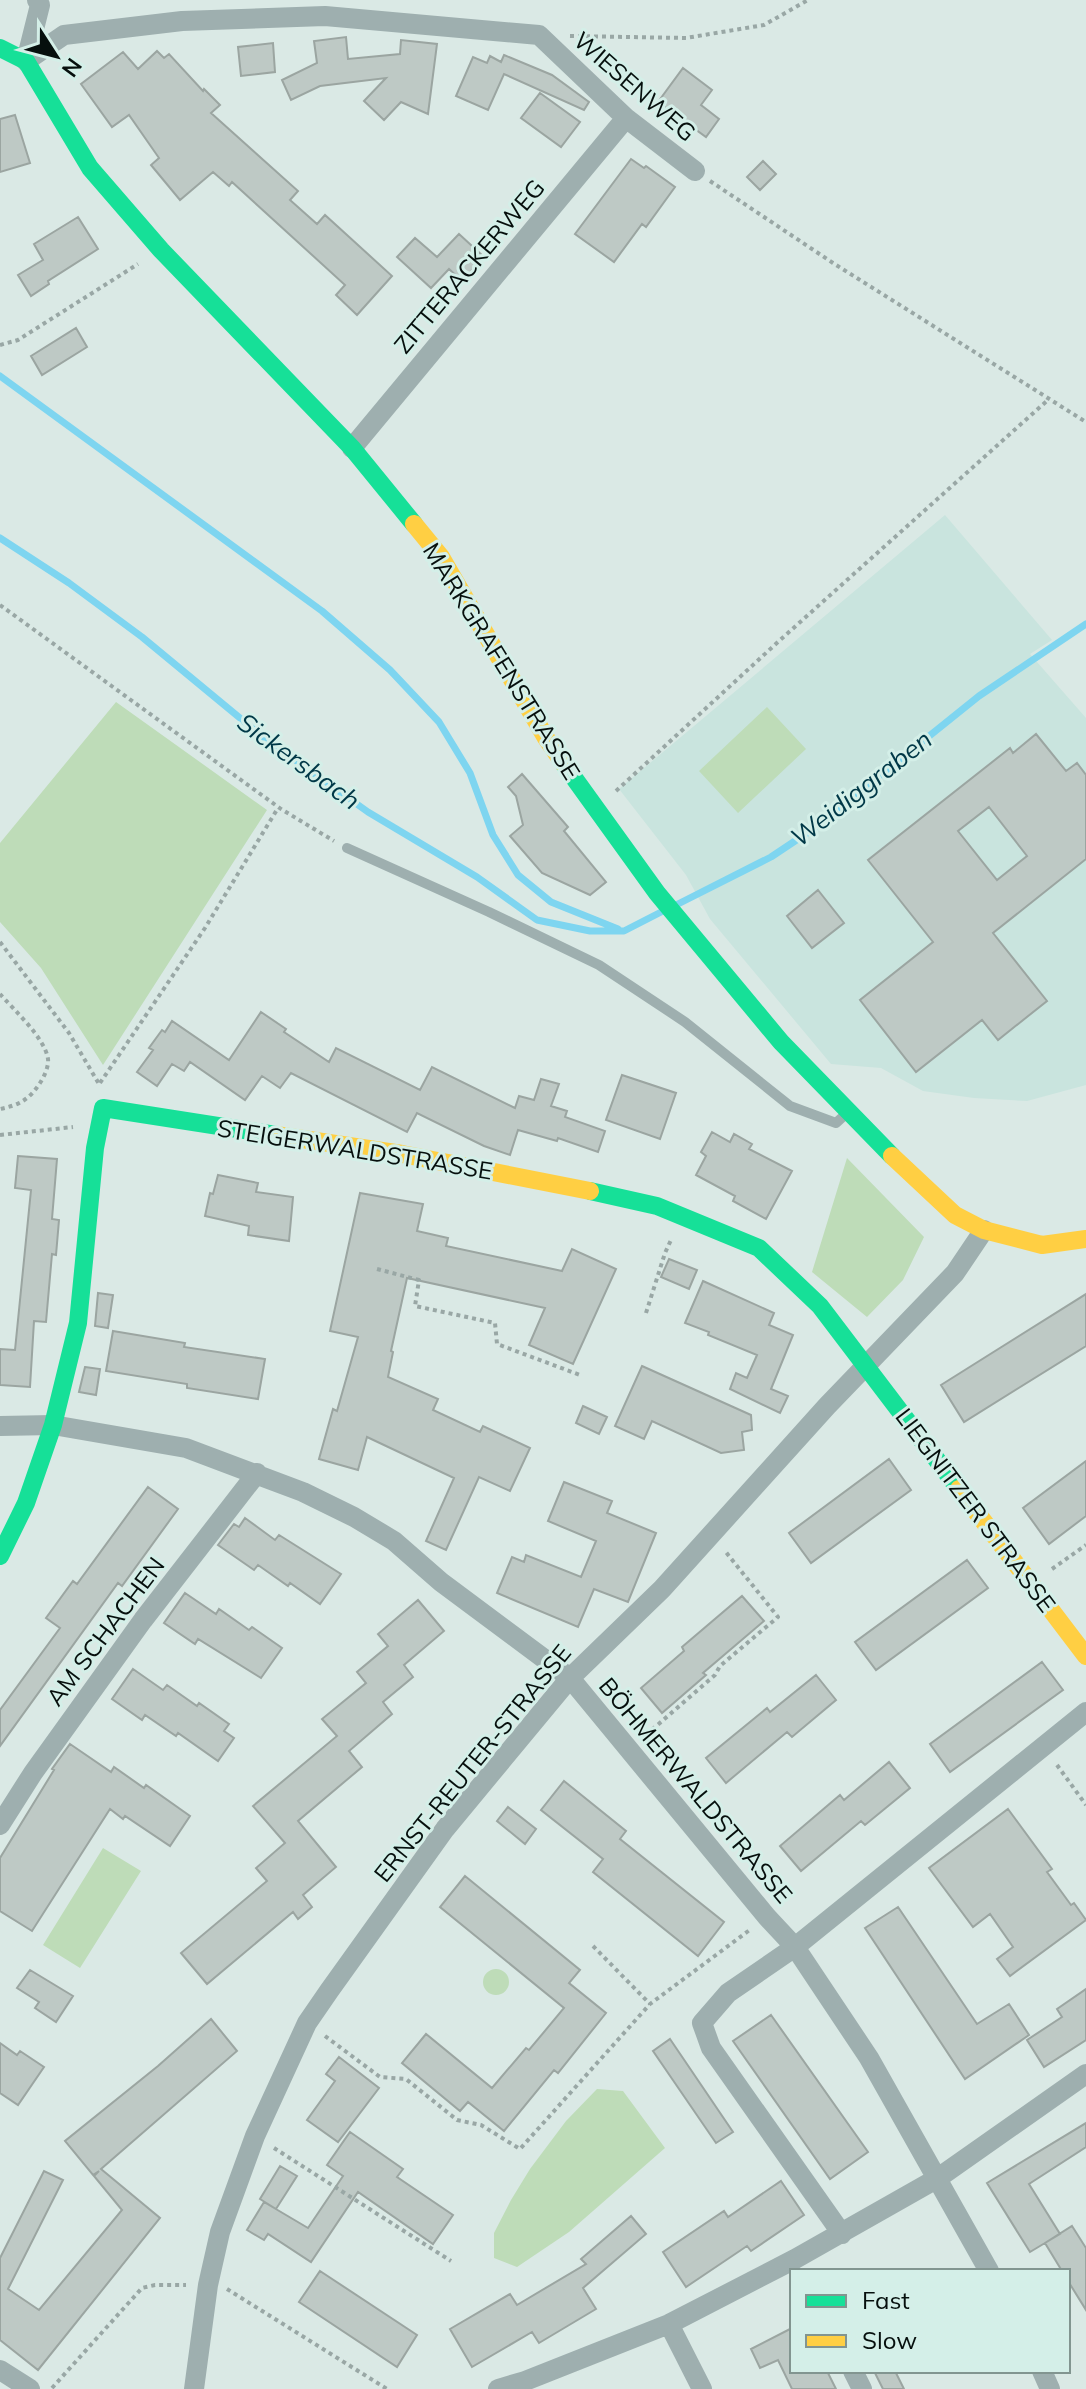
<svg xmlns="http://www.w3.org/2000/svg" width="1086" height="2389" viewBox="0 0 1086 2389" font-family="Mulish,sans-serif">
<rect width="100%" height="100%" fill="#dae9e5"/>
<!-- built -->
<path fill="#c9e4de" d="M945 515 1052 640 1030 654 1086 718V1085L1027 1101 974 1098 923 1091 881 1068 831 1064 710 919 686 875 619 789Z"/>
<!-- green -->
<path fill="#bedcb8" d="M116 702 267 810 103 1065 41 968 0 922V843Z
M767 707 806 749 738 813 699 771Z
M847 1158 924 1237 903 1280 867 1317 812 1272Z
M103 1848 141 1871 80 1968 43 1945Z
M483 1982a13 13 0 1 1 26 0a13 13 0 1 1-26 0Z
M597 2089 623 2091 665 2148 569 2232 517 2267 494 2258V2233L511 2200 530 2169 566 2121Z"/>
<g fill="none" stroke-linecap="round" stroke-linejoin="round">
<!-- stream -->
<path stroke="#7ed5f0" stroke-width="7" d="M0 376 322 611 390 670 439 722 470 773 493 835 518 875 551 902 618 929
M0 538 69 583 142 637 263 737 368 812 477 877 537 920 590 931H624L665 910
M676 905 771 857 816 827 979 696 1086 624"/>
</g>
<!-- building -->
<path fill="#bec9c5" stroke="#9ba5a1" stroke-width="2" fill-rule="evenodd" d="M346 37 348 59 400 54 401 40 437 44 428 114 401 102 384 120 364 101 386 78 320 86 291 100 282 80 317 63 314 41Z
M273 43 275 72 241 76 238 47Z
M157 51 164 58 169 54 203 91 204 89 220 105 211 113 298 191 290 200 317 224 325 215 392 276 357 315 336 295 345 285 232 182 229 186 213 172 180 200 151 165 159 158 129 115 112 127 81 84 123 52 138 69Z
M504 55 552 75 589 102 584 110 504 74 488 110 456 96 473 57 487 63 490 56 501 62Z
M683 68 712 90 701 105 719 119 706 137 658 102Z
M540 93 580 122 561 147 521 118Z
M15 115 30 163 0 172V119Z
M631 159 644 168 646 166 675 187 646 227 642 224 614 262 575 234Z
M763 161 776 174 760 190 747 177Z
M78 217 98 249 48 281 49 284 31 296 18 275 43 260 34 244Z
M459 234 484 257 462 281 449 269 431 288 397 257 415 238 437 257Z
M76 328 87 347 42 375 31 356Z
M1036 734 1066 771 1077 763 1086 775V859L993 933 1047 1001 998 1040 982 1020 916 1072 860 1000 933 942 868 860 1010 748 1013 753ZM989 807 1027 856 997 880 958 831Z
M522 774 568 827 564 831 606 882 590 895 542 873 510 836 523 825 516 796 508 787Z
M818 890 844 923 812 948 787 916Z
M261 1012 286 1029 284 1032 329 1062 336 1048 420 1090 432 1067 515 1108 519 1096 534 1100 541 1079 559 1084 551 1106 567 1111 565 1117 605 1131 598 1152 558 1138 557 1141 518 1130 510 1155 484 1146 417 1113 407 1132 291 1073 280 1088 262 1076 245 1100 190 1062 184 1071 172 1064 157 1086 137 1072 153 1050 149 1048 162 1030 165 1032 172 1021 229 1060Z
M622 1075 676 1093 660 1139 606 1120Z
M712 1132 730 1142 734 1134 752 1144 749 1149 792 1171 766 1219 733 1201 735 1196 696 1175 706 1156 701 1152Z
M18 1156 57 1159 52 1219 59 1220 56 1255 52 1254 46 1322 34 1321 30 1387 0 1385V1349L15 1350 31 1190 15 1188Z
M218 1175 258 1183 256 1192 293 1197 289 1241 248 1235 249 1226 205 1216 210 1193 213 1194Z
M360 1193 423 1204 417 1231 448 1238 446 1246 562 1271 572 1249 616 1269 573 1364 529 1345 545 1308 407 1278 391 1351 393 1352 388 1377 438 1399 433 1410 480 1432 483 1426 530 1448 510 1491 479 1477 446 1550 426 1541 454 1478 367 1437 358 1470 319 1459 333 1409 337 1411 358 1337 330 1331Z
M669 1259 697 1270 689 1289 661 1277Z
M703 1281 774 1313 769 1325 793 1335 771 1389 788 1396 780 1413 730 1389 736 1373 747 1378 757 1355 708 1335 709 1332 685 1323Z
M98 1293 113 1295 108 1328 95 1326Z
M1086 1294V1346L964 1422 941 1385Z
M113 1331 185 1343 184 1347 265 1359 258 1399 187 1388V1384L106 1371Z
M642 1366 751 1415 752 1430 742 1432 744 1450 721 1453 652 1421 644 1439 615 1426Z
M85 1367 100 1369 96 1395 79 1392Z
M583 1406 607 1417 599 1434 576 1423Z
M889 1459 911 1490 811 1563 789 1533Z
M1086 1461V1516L1049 1544 1023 1508Z
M564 1482 612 1501 607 1513 656 1533 628 1602 594 1589 578 1627 497 1593 512 1557 524 1562 526 1555 581 1577 596 1541 548 1521Z
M148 1487 178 1509 122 1586 118 1583 0 1746V1710L60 1628 46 1618 73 1581 77 1584Z
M245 1518 275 1540 279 1535 341 1574 320 1604 290 1583 288 1586 258 1565 254 1570 218 1545 234 1524 239 1527Z
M967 1560 988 1588 876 1670 855 1642Z
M185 1593 216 1614 219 1609 249 1630 252 1627 282 1648 261 1678 198 1639 195 1644 164 1623Z
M742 1596 764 1621 703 1673 706 1675 662 1713 641 1688 684 1651 682 1647Z
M418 1600 444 1631 404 1665 413 1677 383 1702 392 1714 349 1751 362 1767 298 1821 336 1867 303 1895 312 1907 298 1919 293 1912 207 1984 181 1953 267 1881 256 1868 285 1843 253 1806 337 1736 322 1719 366 1683 357 1672 388 1646 378 1634Z
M1042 1662 1063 1690 950 1772 930 1744Z
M133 1669 163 1690 167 1685 197 1706 199 1703 229 1724 224 1731 234 1738 218 1761 178 1733 176 1736 145 1715 142 1720 112 1699Z
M816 1675 836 1700 792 1737 787 1732 726 1783 706 1758 767 1708 770 1712Z
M70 1744 111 1772 114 1767 144 1788 146 1785 190 1816 170 1846 125 1816 123 1819 110 1809 32 1931 0 1911V1858L54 1770 52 1769Z
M889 1762 910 1788 865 1825 861 1821 801 1871 780 1846 840 1795 844 1800Z
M564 1781 626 1831 620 1839 724 1922 698 1956 593 1872 603 1859 541 1810Z
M508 1807 536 1829 525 1844 497 1821Z
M1008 1809 1052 1869 1047 1872 1071 1905 1074 1903 1086 1920 1010 1976 997 1959 1013 1947 990 1914 973 1927 929 1868Z
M465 1876 580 1970 569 1983 606 2013 558 2073 554 2070 504 2131 468 2102 460 2111 402 2063 426 2034 492 2088 526 2048 529 2050 564 2008 440 1907Z
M898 1907 977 2024 1009 2004 1029 2035 965 2079 865 1928Z
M30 1970 73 1996 56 2022 35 2008 39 2002 17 1988Z
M1086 1989V2040L1044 2067 1027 2040 1062 2017 1057 2009Z
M771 2015 868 2152 830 2179 733 2041Z
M211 2019 237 2051 101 2169 160 2218 38 2370 0 2340V2258L44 2171 63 2180 8 2289 39 2310 122 2210 94 2176 99 2171 93 2175 65 2141 158 2066Z
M670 2039 733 2132 716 2143 653 2051Z
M0 2043 17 2055 20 2051 44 2067 18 2105 0 2093Z
M339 2057 379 2088 338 2142 307 2120 335 2081 326 2074Z
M1086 2123V2147L1029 2184 1060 2234 1030 2252 987 2183Z
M350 2132 403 2169 397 2177 453 2215 433 2244 358 2192 311 2262 268 2234 264 2240 247 2230 264 2202 308 2228 343 2176 327 2165Z
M280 2166 297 2176 276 2209 260 2199Z
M781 2181 804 2215 751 2251 747 2246 686 2287 663 2252 724 2211 728 2217Z
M631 2216 646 2234 583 2288 596 2309 539 2343 532 2332 472 2367 450 2329 510 2294 517 2305 586 2264 581 2259Z
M1072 2226 1086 2248V2310L1068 2281V2271H1062L1045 2243Z
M320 2271 417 2335 397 2367 299 2302Z
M792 2328V2371H827L836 2389H792L778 2360 760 2368 751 2349Z
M874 2371H895L904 2389H883Z"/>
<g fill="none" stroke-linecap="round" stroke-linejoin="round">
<!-- path -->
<path stroke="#99a7a5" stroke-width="4" stroke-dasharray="4 4" stroke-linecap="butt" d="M570 36 686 38 764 25 808 0
M710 181 833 263 1086 422
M0 345 18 340 138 264
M0 605 281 809 334 841
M616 791 779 641 1049 399
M0 942 69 1033 99 1084
M0 994C14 1010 45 1038 48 1059 49 1066 44 1077 40 1083 29 1100 19 1105 0 1109
M100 1083 205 928 278 808
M0 1135 73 1127
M377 1269 419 1280 415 1306 495 1323 497 1344 580 1375
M646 1313 665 1253 671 1240
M1052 1569 1086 1545
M646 1735 715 1675 720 1666 778 1617 725 1551
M1057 1765 1086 1805
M593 1946 650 2004
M325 2036 380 2077 406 2079 457 2120 481 2125 520 2149 650 2004 751 1929
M274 2148 451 2261
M227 2289 387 2389
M52 2388 142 2288 155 2285H186"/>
<!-- lane -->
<path stroke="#9eafaf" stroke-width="10" d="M347 848 489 912 599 965 685 1022 790 1106 836 1123 847 1113"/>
<!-- street -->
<path stroke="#9eafaf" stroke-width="20" d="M26 61 64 35 182 21 325 16 539 35 626 118 695 171
M26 61 40 5 37 0
M352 448 626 118
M0 1426 53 1425 186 1448 303 1492 354 1517 394 1541 441 1582 570 1678 767 1917 795 1947 869 2058 989 2271
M0 1825 33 1773 143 1620 257 1473
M842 2234 711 2048 702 2023 728 1993 795 1947 1086 1712
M669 2324 702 2389
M0 2370 30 2389
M853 2371 862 2389
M1042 2371 1050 2389
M194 2389 208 2285 220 2232 255 2136 307 2023 329 1991 445 1829 570 1678 662 1589 827 1406 955 1273 984 1230
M498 2389 525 2381 669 2324 795 2259 938 2178 1086 2074"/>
<!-- fast -->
<path stroke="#16e098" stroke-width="18" d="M0 48 26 61 90 168 161 250 352 448 414 524
M564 764 657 893 781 1042 892 1156
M590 1191 657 1206 759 1248 820 1306 959 1489
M0 1556 26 1503 53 1425 78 1323 95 1148 103 1108 276 1135"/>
<!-- slow -->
<path stroke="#ffcf43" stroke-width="18" d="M414 524 441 557 546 738 564 764
M276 1135 402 1154 590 1191
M892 1156 955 1215 984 1230 1042 1245 1086 1239
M959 1489 1086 1656"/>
</g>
<g text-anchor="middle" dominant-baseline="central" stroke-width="6" stroke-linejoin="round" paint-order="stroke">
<!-- street labels -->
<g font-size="24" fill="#060f0d" stroke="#d4efe8">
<text transform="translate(635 86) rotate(41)">WIESENWEG</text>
<text transform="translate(469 266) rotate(-50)">ZITTERACKERWEG</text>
<text transform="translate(502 661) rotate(58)">MARKGRAFENSTRASSE</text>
<text transform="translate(355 1149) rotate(9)">STEIGERWALDSTRASSE</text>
<text transform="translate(976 1510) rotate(53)">LIEGNITZER STRASSE</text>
<text transform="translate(105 1631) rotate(-53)">AM SCHACHEN</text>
<text transform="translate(472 1763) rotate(-51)">ERNST-REUTER-STRASSE</text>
<text transform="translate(696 1790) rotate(50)">BÖHMERWALDSTRASSE</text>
</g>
<!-- water labels -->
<g font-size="26" font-style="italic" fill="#003847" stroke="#d4efe8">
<text transform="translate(299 761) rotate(36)">Sickersbach</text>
<text transform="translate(861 788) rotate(-38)">Weidiggraben</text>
</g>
</g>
<!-- legend -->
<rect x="790" y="2269" width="280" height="104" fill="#d4efe8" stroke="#829590" stroke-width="2"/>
<rect x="806" y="2295" width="40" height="12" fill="#16e098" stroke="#829590" stroke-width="2"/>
<text x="862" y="2309" font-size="24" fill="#060f0d">Fast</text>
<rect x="806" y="2335" width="40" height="12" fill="#ffcf43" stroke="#829590" stroke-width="2"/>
<text x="862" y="2349" font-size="24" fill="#060f0d">Slow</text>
<!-- north arrow -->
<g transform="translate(56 56) rotate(126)" stroke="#d4efe8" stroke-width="6" paint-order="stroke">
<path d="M0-6L14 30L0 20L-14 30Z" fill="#060f0d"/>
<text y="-12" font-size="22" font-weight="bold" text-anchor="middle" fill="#060f0d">N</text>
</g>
</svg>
